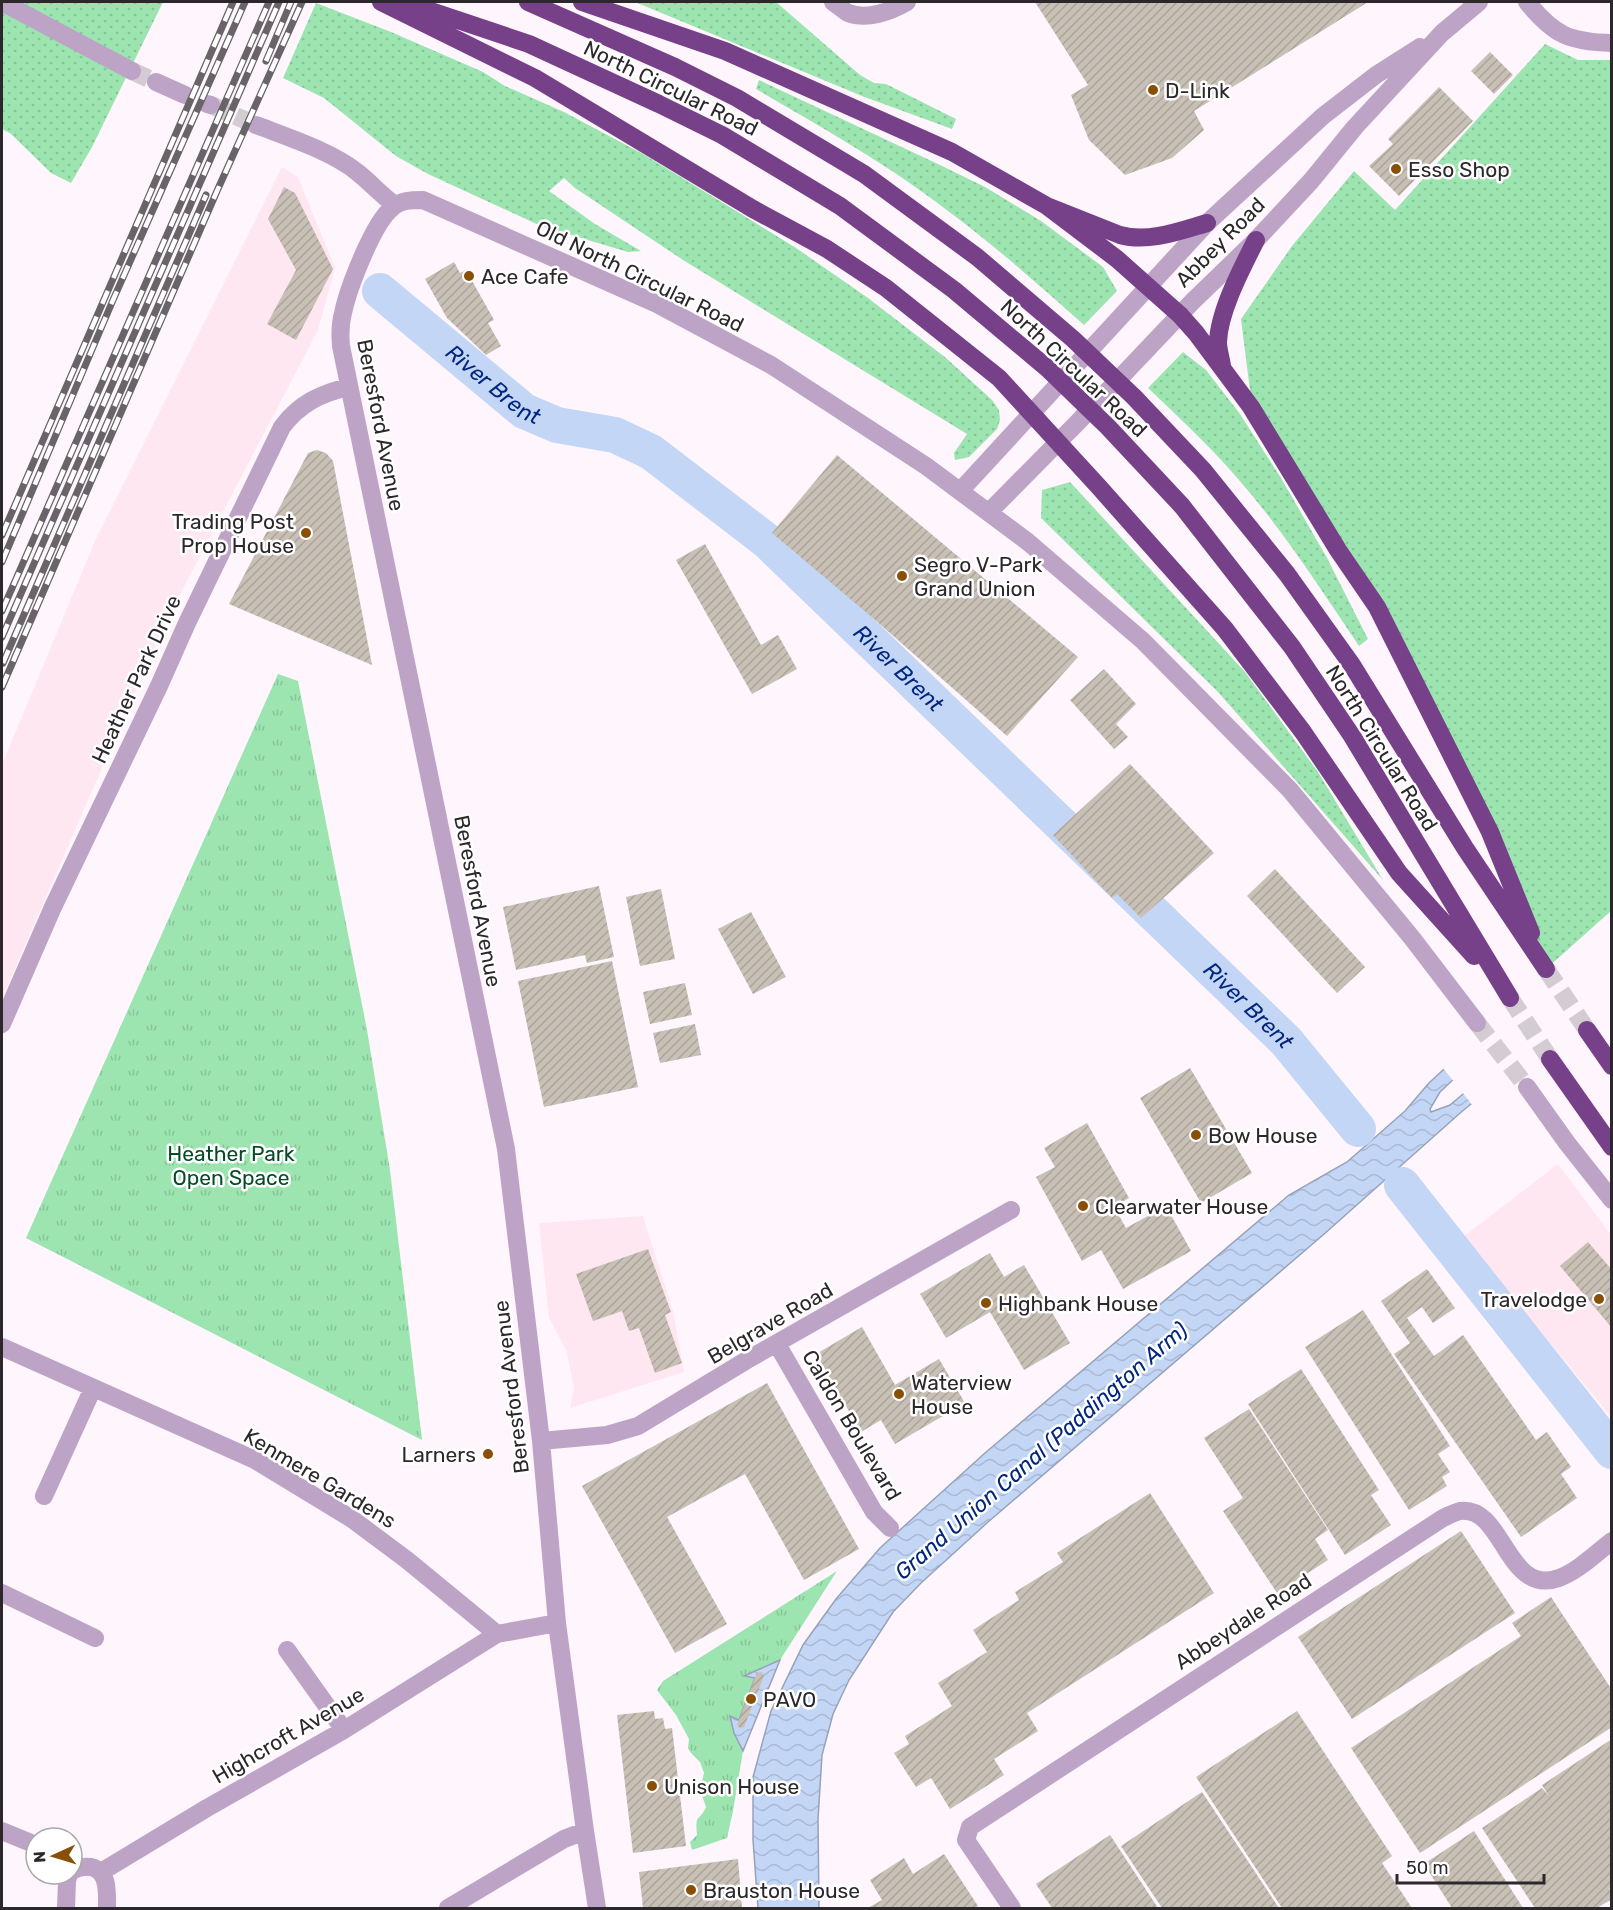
<svg xmlns="http://www.w3.org/2000/svg" width="1613" height="1910" viewBox="0 0 1613 1910" font-family="Rubik,sans-serif">
<defs>
<pattern id="grass-dots" width="8" height="8" patternUnits="userSpaceOnUse" patternTransform="scale(1.5)"><rect width="8" height="8" fill="#9ce4b0"/><path d="M2 2h.1M6 6h.1" fill="none" stroke="#87c498" stroke-width="1.8" stroke-linecap="round"/></pattern>
<pattern id="park-tufts" width="24" height="20" patternUnits="userSpaceOnUse" patternTransform="scale(1.5)"><rect width="24" height="20" fill="#9ce4b0"/><path d="M3 7l-1-3M5 7V3M7 7l1-3M15 17l-1-3M17 17v-4M19 17l1-3" fill="none" stroke="#87c498"/></pattern>
<pattern id="water-waves" width="16" height="10" patternUnits="userSpaceOnUse" patternTransform="scale(1.5)"><rect width="16" height="10" fill="#c4d6f6"/><path d="M0 5q4-4 8 0t8 0" fill="none" stroke="#a9b8d3"/></pattern>
<pattern id="building-hatch" width="6" height="6" patternUnits="userSpaceOnUse" patternTransform="scale(1.5)"><rect width="6" height="6" fill="#c8bfb5"/><path d="M-1 1l2-2M0 6l6-6M5 7l2-2" fill="none" stroke="#aca49c"/></pattern>
</defs>
<rect width="100%" height="100%" fill="#fef5fd"/>
<!-- commercial -->
<path fill="#ffe7f2" d="M282 167 298 177 335 268 318 330 165 623 2 998V765L95 541Z
M1558 1164 1611 1235V1417L1463 1237Z
M643 1216 673 1311 684 1372 570 1408 574 1389 567 1352 549 1318 539 1223Z"/>
<!-- grass -->
<path fill="url(#grass-dots)" d="M2 2H163L92 147 71 183 51 173 10 133 2 129Z
M635 2H776L860 75 874 83 886 84 956 119 952 129 862 96Z
M316 3 391 32 483 72 505 86 564 112 643 154 720 201 796 248 868 298 946 358 992 400 999 410 1000 420 997 429 969 457 955 460 954 453 967 434 683 260 575 188 564 178 549 191 595 224 641 251 628 252 541 226 428 174 396 156 324 98 283 78Z
M1545 44 1578 60H1611V911L1546 969 1377 607 1252 406 1241 319 1292 246 1354 171 1395 210Z
M759 80 940 165 985 187 1041 221 1103 267 1117 291 1084 325C1023 270 961 217 892 171 848 142 802 116 756 89Z
M1183 352 1206 370 1240 414 1281 478 1327 558 1368 639 1359 646C1324 594 1290 541 1250 493 1219 455 1184 422 1148 388Z
M1070 482 1245 672 1318 772 1383 880 1218 692 1041 518 1042 490Z"/>
<!-- park -->
<path fill="url(#park-tufts)" d="M278 674 298 681 367 1030 390 1170 422 1440 26 1238Z
M837 1571 780 1660 743 1751 733 1811 727 1838 692 1850 690 1842 697 1835C695 1812 699 1823 706 1807L700 1790 704 1773 700 1762 691 1753 688 1748 689 1739 676 1715 657 1690 663 1681Z"/>
<!-- water -->
<path fill="url(#water-waves)" stroke="#96a2b9" stroke-width="1.5" d="M1609 932 1440 1092 1430 1109 1431 1112 1450 1105 1463 1094 1611 970V987L1459 1114 1323 1235 988 1522 921 1583 893 1612 849 1680 833 1714 822 1755 818 1819 819 1908H758L753 1840V1777L771 1711 803 1645 836 1599 880 1548 985 1453 1289 1195 1347 1162 1405 1111 1429 1083 1444 1069Z
M780 1660 743 1751 734 1733 730 1716 739 1720 755 1678 744 1676Z"/>
<!-- pier -->
<path fill="#fef5fd" d="M1612 928V954L1455 1083 1442 1067Z
M1612 967V991L1473 1106 1462 1092Z"/>
<g fill="none" stroke-linecap="round" stroke-linejoin="round">
<!-- river -->
<g stroke="#c4d6f6" stroke-width="36">
<path id="s1" d="M380 291 524 411 557 425 615 435 651 452 767 541 1286 1041 1358 1129"/>
<path d="M1402 1185 1612 1451"/>
</g>
</g>
<!-- building -->
<path fill="url(#building-hatch)" d="M1035 2H1368L1194 111 1204 130 1172 158 1125 175 1089 140 1071 95 1088 85Z
M1490 52 1513 75 1494 94 1471 71Z
M1439 87 1473 121 1399 196 1369 166 1393 144 1388 139Z
M284 187 295 193 333 269 296 340 267 324 296 270 268 219Z
M454 262 460 273 466 270 494 320 488 323 501 346 486 355 447 318 425 279Z
M317 450 326 453 333 461 372 665 229 604 308 453Z
M837 455 1078 657 1007 736 874 619 772 533Z
M705 544 761 645 778 635 797 669 752 694 676 560Z
M1104 669 1136 704 1116 724 1128 737 1114 749 1070 700Z
M1130 764 1214 853 1141 918 1117 894 1112 898 1053 835Z
M1275 869 1365 967 1337 993 1247 896Z
M599 886 614 957 587 963 585 955 516 970 503 907Z
M661 889 675 959 640 966 626 897Z
M751 912 786 977 753 994 718 929Z
M612 961 638 1087 544 1107 518 981Z
M685 983 692 1015 650 1024 643 992Z
M695 1024 701 1055 660 1063 653 1033Z
M1190 1068 1252 1173 1201 1203 1140 1098Z
M1087 1123 1129 1198 1114 1207 1126 1228 1166 1206 1191 1251 1123 1289 1101 1250 1082 1261 1036 1177 1055 1167 1044 1148Z
M1588 1242 1612 1270V1328L1560 1266Z
M648 1249 671 1312 665 1315 682 1363 655 1373 639 1328 629 1331 622 1311 593 1321 576 1274Z
M990 1253 1004 1277 1024 1265 1070 1343 1024 1370 990 1312 946 1338 920 1294Z
M1427 1269 1455 1308 1433 1323 1422 1307 1407 1318 1434 1356 1463 1335 1536 1440 1547 1432 1571 1467 1561 1474 1577 1498 1521 1537 1394 1354 1410 1343 1381 1301Z
M1363 1310 1450 1446 1438 1454 1450 1472 1442 1477 1447 1486 1409 1510 1305 1347Z
M862 1327 895 1385 939 1359 965 1403 895 1444 881 1420 861 1432 816 1354Z
M1301 1369 1379 1490 1371 1495 1391 1525 1345 1555 1248 1404Z
M767 1383 859 1549 804 1580 745 1474 667 1517 727 1624 675 1653 582 1486Z
M1249 1409 1328 1530 1315 1539 1328 1560 1277 1593 1223 1511 1243 1498 1204 1438Z
M1150 1493 1214 1593 1027 1713 1038 1731 994 1759 1004 1775 950 1809 931 1778 916 1787 894 1753 909 1744 905 1736 952 1706 938 1683 987 1652 973 1630 1019 1600 1015 1592 1063 1562 1057 1553Z
M1461 1531 1515 1613 1352 1719 1298 1637Z
M1551 1597 1612 1690V1727L1420 1853 1351 1748 1521 1636 1512 1623Z
M761 1672 764 1676 744 1727 740 1728 737 1725 755 1678 757 1673Z
M654 1711 655 1719 663 1718 665 1729 672 1728 686 1846 633 1853 617 1715Z
M1297 1711 1392 1856 1382 1863 1412 1908H1282L1196 1777Z
M1612 1739V1887L1609 1889 1612 1892V1899L1597 1908H1535L1482 1828 1542 1788 1549 1796 1542 1785Z
M1202 1792 1279 1908H1162L1121 1846Z
M1474 1831 1523 1908H1452L1424 1864Z
M1110 1835 1158 1908H1052L1036 1884Z
M944 1854 978 1906 975 1908H868L882 1900 870 1880 904 1858 913 1874Z
M738 1859 742 1908H643L639 1872Z"/>
<g fill="none" stroke-linecap="round" stroke-linejoin="round">
<!-- minor-tunnel -->
<path stroke="#d4ccd3" stroke-width="18" stroke-dasharray="18 9" stroke-linecap="butt" d="M132 71 156 82
M211 105 256 125
M1477 1023 1527 1087"/>
<!-- highway-tunnel -->
<path stroke="#d4ccd3" stroke-width="18" stroke-dasharray="18 9" stroke-linecap="butt" d="M1546 969 1587 1030
M1510 998 1550 1059"/>
<!-- minor -->
<path stroke="#bda4c6" stroke-width="18" d="M2 2 132 71
M833 2C837 5 843 10 848 13 867 20 890 12 907 2
M1527 2C1554 35 1569 42 1612 43
M156 82 185 95
M207 104 211 105
M256 125C287 137 331 151 357 172 370 182 381 195 395 205
M961 490 1207 223 1323 116 1376 75 1420 47
M989 512 1078 422 1192 302 1256 240 1311 181 1355 127 1442 33 1479 2
M2 1024 53 907 159 686 187 623 282 427C299 404 321 393 349 387
M1527 1087 1567 1143 1612 1200
M777 1344 874 1512 890 1528
M2 1347 255 1460 352 1519 407 1560 497 1634
M541 1441 607 1435 638 1426 747 1360 1011 1210
M44 1496 93 1388
M2 1593 95 1638
M287 1650 344 1730
M2 1831 36 1845
M72 1871C78 1867 84 1866 91 1867 109 1871 107 1893 107 1908
M101 1872 207 1808 344 1730 497 1634 557 1623
M66 1908 67 1881 69 1874
M448 1908 564 1839 585 1831
M597 1908 585 1831 557 1623 541 1441 506 1149 341 346C340 335 340 324 343 313 348 289 373 223 392 208 400 200 412 200 423 200L657 304 771 365 926 466 1028 542 1143 641 1290 790 1412 938 1477 1023
M1012 1908 966 1840 970 1827 1443 1518C1448 1516 1455 1512 1460 1511 1504 1505 1506 1597 1559 1578 1578 1571 1595 1554 1612 1541"/>
<!-- highway -->
<path stroke="#764188" stroke-width="18" d="M381 2 535 78 753 209 827 249 886 288 999 378 1099 487 1225 629 1303 732 1399 873 1474 956
M404 2 529 44 659 104 722 135 840 206 954 290 1047 368 1108 427 1182 506 1292 647 1352 736 1510 998
M528 2 675 67 737 98 864 174 977 257 1073 339 1134 397 1203 470 1287 574 1352 665 1465 848 1546 969
M582 2 725 51 952 152 1047 206 1120 235C1148 243 1180 231 1207 223
M1047 206 1117 259 1180 315 1196 333 1251 407 1338 550 1377 607 1490 832 1531 933
M1222 366C1221 358 1218 350 1218 342 1219 311 1242 268 1256 240
M1587 1030 1612 1066
M1550 1059 1612 1147"/>
<defs>
<path id="rail" d="M266 61 291 2
M2 535 233 2
M2 562 113 300 245 2
M2 611 269 2
M2 637 279 2
M3 663 206 195
M2 687 217 191 302 2"/>
</defs>
<!-- rail casing -->
<use href="#rail" stroke="#696468" stroke-width="7"/>
<!-- rail -->
<use href="#rail" stroke="#fff" stroke-width="4.5" stroke-dasharray="14" stroke-linecap="butt"/>
</g>
<!-- markers -->
<g fill="#894f07" stroke="#fff" stroke-width="2">
<circle cx="1153" cy="90" r="6"/>
<circle cx="1396" cy="169" r="6"/>
<circle cx="469" cy="276" r="6"/>
<circle cx="306" cy="533" r="6"/>
<circle cx="902" cy="576" r="6"/>
<circle cx="1196" cy="1135" r="6"/>
<circle cx="1083" cy="1206" r="6"/>
<circle cx="1599" cy="1299" r="6"/>
<circle cx="986" cy="1303" r="6"/>
<circle cx="899" cy="1394" r="6"/>
<circle cx="488" cy="1454" r="6"/>
<circle cx="751" cy="1699" r="6"/>
<circle cx="652" cy="1786" r="6"/>
<circle cx="691" cy="1890" r="6"/>
</g>
<g text-anchor="middle" dominant-baseline="central" stroke-width="5" stroke-linejoin="round" paint-order="stroke">
<!-- street labels -->
<g font-size="21" fill="#2b272a" stroke="#fff">
<text transform="translate(671 88) rotate(26)">North Circular Road</text>
<text transform="translate(1220 242) rotate(-45)">Abbey Road</text>
<text transform="translate(640 276) rotate(26)">Old North Circular Road</text>
<text transform="translate(1074 368) rotate(43)">North Circular Road</text>
<text transform="translate(381 425) rotate(79)">Beresford Avenue</text>
<text transform="translate(136 679) rotate(-65)">Heather Park Drive</text>
<text transform="translate(1382 748) rotate(58)">North Circular Road</text>
<text transform="translate(478 901) rotate(79)">Beresford Avenue</text>
<text transform="translate(770 1323) rotate(-30)">Belgrave Road</text>
<text transform="translate(511 1387) rotate(-97)">Beresford Avenue</text>
<text transform="translate(852 1425) rotate(59)">Caldon Boulevard</text>
<text transform="translate(320 1478) rotate(31)">Kenmere Gardens</text>
<text transform="translate(1243 1621) rotate(-33)">Abbeydale Road</text>
<text transform="translate(288 1735) rotate(-30)">Highcroft Avenue</text>
</g>
<!-- poi labels -->
<g font-size="21" fill="#2b272a" stroke="#fff" text-anchor="start">
<text x="1165" y="90">D-Link</text>
<text x="1408" y="169">Esso Shop</text>
<text x="481" y="276">Ace Cafe</text>
<text x="294" y="521" text-anchor="end">Trading Post<tspan x="294" dy="24">Prop House</tspan></text>
<text x="914" y="564">Segro V-Park<tspan x="914" dy="24">Grand Union</tspan></text>
<text x="1208" y="1135">Bow House</text>
<text x="1095" y="1206">Clearwater House</text>
<text x="1587" y="1299" text-anchor="end">Travelodge</text>
<text x="998" y="1303">Highbank House</text>
<text x="911" y="1382">Waterview<tspan x="911" dy="24">House</tspan></text>
<text x="476" y="1454" text-anchor="end">Larners</text>
<text x="763" y="1699">PAVO</text>
<text x="664" y="1786">Unison House</text>
<text x="703" y="1890">Brauston House</text>
</g>
<!-- park labels -->
<g font-size="21" fill="#044c26" stroke="#fff">
<text x="231" y="1153">Heather Park<tspan x="231" dy="24">Open Space</tspan></text>
</g>
<!-- water labels -->
<g font-size="22" font-style="italic" fill="#02267e" stroke="#fff">
<text stroke="none"><textPath href="#s1" startOffset="147">River Brent</textPath></text>
<text stroke="none"><textPath href="#s1" startOffset="651">River Brent</textPath></text>
<text stroke="none"><textPath href="#s1" startOffset="1137">River Brent</textPath></text>
<text transform="translate(1041 1451) rotate(-41)">Grand Union Canal (Paddington Arm)</text>
</g>
</g>
<!-- border -->
<rect width="1613" height="1910" fill="none" stroke="#2b272a" stroke-width="6"/>
<!-- north arrow -->
<g transform="translate(54 1856) rotate(266)"><circle r="28" fill="#ffffff" stroke="#aaa9aa" stroke-width="1.5"/>
<path d="M0-4.5L10 22L0 15L-10 22Z" fill="#894f07"/>
<text y="-9" font-size="16" font-weight="bold" text-anchor="middle" fill="#2b272a">N</text>
</g>
<!-- scale -->
<path d="M1397 1874v9h147v-9" fill="none" stroke="#2b272a" stroke-width="3"/>
<text x="1406" y="1874" font-size="18" fill="#2b272a" stroke="#ffffff" stroke-width="4.5" paint-order="stroke">50 m</text>
</svg>
